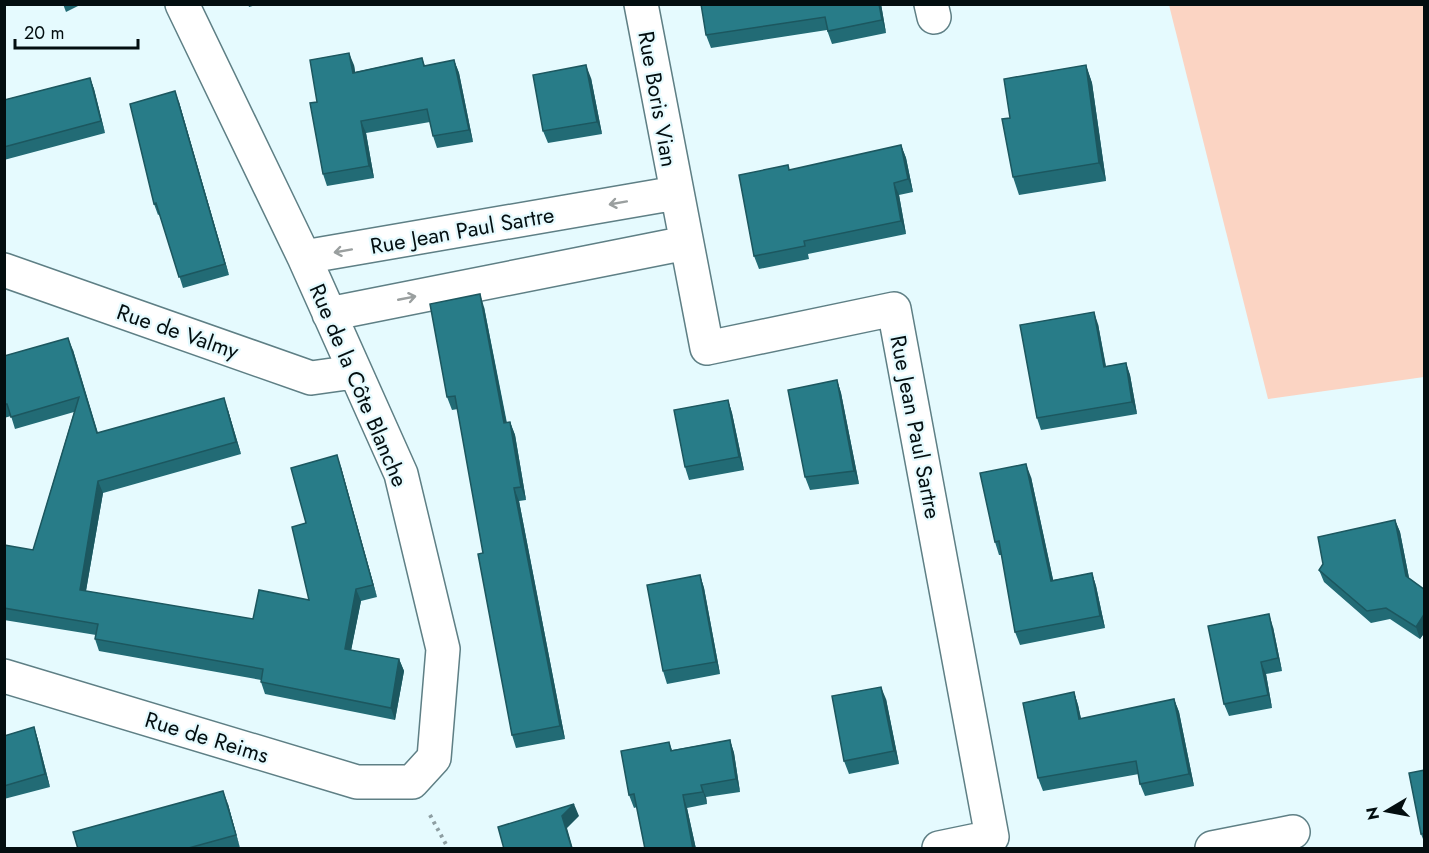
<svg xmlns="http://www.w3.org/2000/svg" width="1429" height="853" viewBox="0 0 1429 853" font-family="Jost,sans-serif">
<rect width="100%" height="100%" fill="#e5fafe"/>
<!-- green -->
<path fill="#fbd4c3" d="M1169 5H1424V377L1268 399Z"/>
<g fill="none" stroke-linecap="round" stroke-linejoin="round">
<defs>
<path id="minor" d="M641 4 707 348 894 309 992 837 939 848
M931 4 934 17
M304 257 676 193
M4 270 311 378 354 372
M329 314 686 243
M4 676 357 782H412L434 758 443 649 401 474 304 257 182 4
M1212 848 1293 832"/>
</defs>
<!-- minor casing -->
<use href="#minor" stroke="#5e7f85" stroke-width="36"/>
<!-- path -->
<path stroke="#8d9ea2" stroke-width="4" stroke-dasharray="3 4.5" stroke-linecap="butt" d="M430 815 448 848"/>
<!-- minor -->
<use href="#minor" stroke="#fff" stroke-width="33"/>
</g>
<!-- wall -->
<path fill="#226b75" d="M63 4H82L66 12Z
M248 4H260L249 7Z
M881 4 886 33 832 44 827 30 711 48 706 35Z
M422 58 425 66 454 60 459 73 473 142 437 148 433 136 430 122 366 133 374 178 327 186 323 174 317 102 354 65 355 72Z
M1086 65 1092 83 1106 181 1019 195 1013 177 1010 118Z
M90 78 94 89 105 133 4 160V100Z
M591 78 602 134 548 143 543 131Z
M179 102 229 275 183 288 160 214 158 215 154 204Z
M901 145 906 158 913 192 899 195 906 234 808 254 809 259 759 269 754 256 790 170Z
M484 307 507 423 510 422 515 435 526 500 519 501 565 739 516 748 512 735 483 553 458 409 452 410 447 397Z
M1098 324 1106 366 1126 363 1130 375 1137 414 1041 430 1037 418Z
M73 350 98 433 228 410 241 454 103 493 86 591 253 619 309 600 306 523 341 467 377 597 361 601 351 650 399 659 404 671 395 720 265 694 261 682V680L99 651 95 639 96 635 4 620V545L33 550 74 412 15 429 11 416 4 418V356Z
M837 380 841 393 859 484 810 490 805 477Z
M728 400 732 413 744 470 689 480 685 467Z
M1031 477 1053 580 1092 573 1096 586 1105 628 1020 645 1015 632 1002 555H999L995 542Z
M1395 520 1400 532 1409 578 1425 590V632L1420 639 1390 619 1371 623 1324 582 1319 570Z
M700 575 704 588 720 674 667 684 663 671Z
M1273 627 1282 671 1266 674 1272 708 1229 716 1224 704Z
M1074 692 1078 705 1081 719 1174 699 1179 712 1194 786 1145 796 1140 784 1139 774 1043 791 1038 778Z
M886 699 899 764 849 774 844 761Z
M34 727 38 740 50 787 4 799V736Z
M730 740 734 753 740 792 706 797 707 804 687 808 696 849H645L637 807 634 808 629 795 669 742 672 750Z
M1425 770V844L1421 834Z
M228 804 240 848 78 849Z"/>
<!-- shaded-wall -->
<path fill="#1c575f" d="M879 4H881L886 33 882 20Z
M349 53 354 65 357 85 353 73Z
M454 60 459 73 473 142 469 130Z
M586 65 591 78 602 134 597 122Z
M1086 65 1092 83 1106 181 1099 163Z
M90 78 94 89 105 133 101 121Z
M175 91 179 102 229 275 225 264Z
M361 121 366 133 374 178 369 166Z
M901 145 906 158 913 192 908 179Z
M894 183 899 195 906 234 901 221Z
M480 294 484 307 509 436 504 423Z
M1094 312 1098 324 1108 379 1104 367Z
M68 338 73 350 101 445 97 433Z
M1126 363 1130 375 1137 414 1132 402Z
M837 380 841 393 859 484 854 471Z
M224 398 228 410 241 454 236 442Z
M728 400 732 413 744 470 739 457Z
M510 422 515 435 526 500 521 487Z
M337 455 341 467 377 597 373 585Z
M1026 464 1031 477 1056 593 1051 581Z
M98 481 103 493 84 602 80 590Z
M514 488 519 501 565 739 560 726Z
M1395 520 1400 532 1411 588 1406 576Z
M1092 573 1096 586 1105 628 1100 616Z
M700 575 704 588 720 674 716 662Z
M356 589 361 601 349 661 345 649Z
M1425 613V632L1420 639 1416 627Z
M1269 614 1273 627 1282 671 1278 658Z
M399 659 404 671 395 720 391 708Z
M1261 662 1266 674 1272 708 1268 695Z
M881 687 886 699 899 764 894 751Z
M1074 692 1078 705 1084 732 1079 719Z
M1174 699 1179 712 1194 786 1189 774Z
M34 727 38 740 50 787 45 774Z
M730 740 734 753 740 792 736 779Z
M701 785 706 797 707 804 703 792Z
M223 791 228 804 240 848 236 835Z
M683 795 687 808 696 849H693Z
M574 804 579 816 567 828 573 849H572L562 816Z"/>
<!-- building -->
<path fill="#287c88" stroke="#1c575f" stroke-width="1.5" d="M701 4H879L882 20 828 31 825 17 706 35Z
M349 53 353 73 422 58 424 66 454 60 469 130 433 136 427 109 361 121 369 166 323 174 310 103 317 102 310 60Z
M586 65 597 122 543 131 533 75Z
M1086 65 1099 163 1013 177 1002 119 1010 118 1004 79Z
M90 78 101 121 4 147V100Z
M175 91 225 264 179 277 156 203 154 204 130 104Z
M901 145 908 179 894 183 901 221 804 241 805 246 754 256 739 175 788 165 789 170Z
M480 294 504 423 510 422 521 487 514 488 560 726 512 735 478 554 483 553 455 396 447 397 430 304Z
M1094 312 1104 367 1126 363 1132 402 1037 418 1020 325Z
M68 338 97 433 224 398 236 442 98 481 80 590 253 619 259 590 309 600 292 527 306 523 291 468 337 455 373 585 356 589 345 649 399 659 391 708 261 682 263 669 95 639 98 624 4 608V545L33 550 79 397 11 417 7 404H4V356Z
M837 380 854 471 805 477 788 390Z
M728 400 739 457 685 467 674 410Z
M1026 464 1051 581 1092 573 1100 616 1015 632 999 541 995 542 980 473Z
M1395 520 1406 576 1425 590V613L1416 627 1386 608 1367 611 1319 570 1323 564 1318 537Z
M700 575 716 662 663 671 647 585Z
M1269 614 1278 658 1261 662 1268 695 1224 704 1208 626Z
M881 687 894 751 844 761 832 696Z
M1074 692 1079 719 1174 699 1189 774 1140 784 1136 761 1038 778 1023 703Z
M34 727 45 774 4 786V736Z
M730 740 736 779 701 785 703 792 683 795 693 849H645L634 794 629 795 621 751 669 742 671 751Z
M1425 770V833L1421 834 1409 773Z
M223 791 236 835 185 849H78L73 832Z
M574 804 562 816 572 849H504L498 827Z"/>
<!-- one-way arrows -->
<defs><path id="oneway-shaft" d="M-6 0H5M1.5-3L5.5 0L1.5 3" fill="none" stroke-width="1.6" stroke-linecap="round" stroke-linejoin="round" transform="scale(1.5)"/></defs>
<g stroke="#9a9f9f">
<use href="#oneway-shaft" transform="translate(618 203) rotate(170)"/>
<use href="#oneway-shaft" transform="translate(343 251) rotate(170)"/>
<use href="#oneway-shaft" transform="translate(407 298) rotate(-11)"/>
</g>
<g text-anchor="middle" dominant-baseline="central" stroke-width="4.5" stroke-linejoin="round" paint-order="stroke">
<!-- street labels -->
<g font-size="22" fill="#030e10" stroke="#e5fafe">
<text transform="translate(658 99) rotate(80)">Rue Boris Vian</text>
<text transform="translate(462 230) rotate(-10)">Rue Jean Paul Sartre</text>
<text transform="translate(178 331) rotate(19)">Rue de Valmy</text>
<text transform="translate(359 385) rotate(67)">Rue de la Côte Blanche</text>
<text transform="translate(916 427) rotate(79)">Rue Jean Paul Sartre</text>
<text transform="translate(207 737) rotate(17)">Rue de Reims</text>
</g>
</g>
<!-- border -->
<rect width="1429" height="853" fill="none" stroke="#030e10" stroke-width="12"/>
<!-- north arrow -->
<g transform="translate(1387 811) rotate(260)" stroke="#e5fafe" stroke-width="4.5" paint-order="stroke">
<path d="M0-4.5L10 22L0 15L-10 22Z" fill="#030e10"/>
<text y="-9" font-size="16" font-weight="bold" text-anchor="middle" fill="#030e10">N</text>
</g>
<!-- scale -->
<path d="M15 39v9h123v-9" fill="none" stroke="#030e10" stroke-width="3"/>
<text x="24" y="39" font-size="18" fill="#030e10" stroke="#e5fafe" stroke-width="4.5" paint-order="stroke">20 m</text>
</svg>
